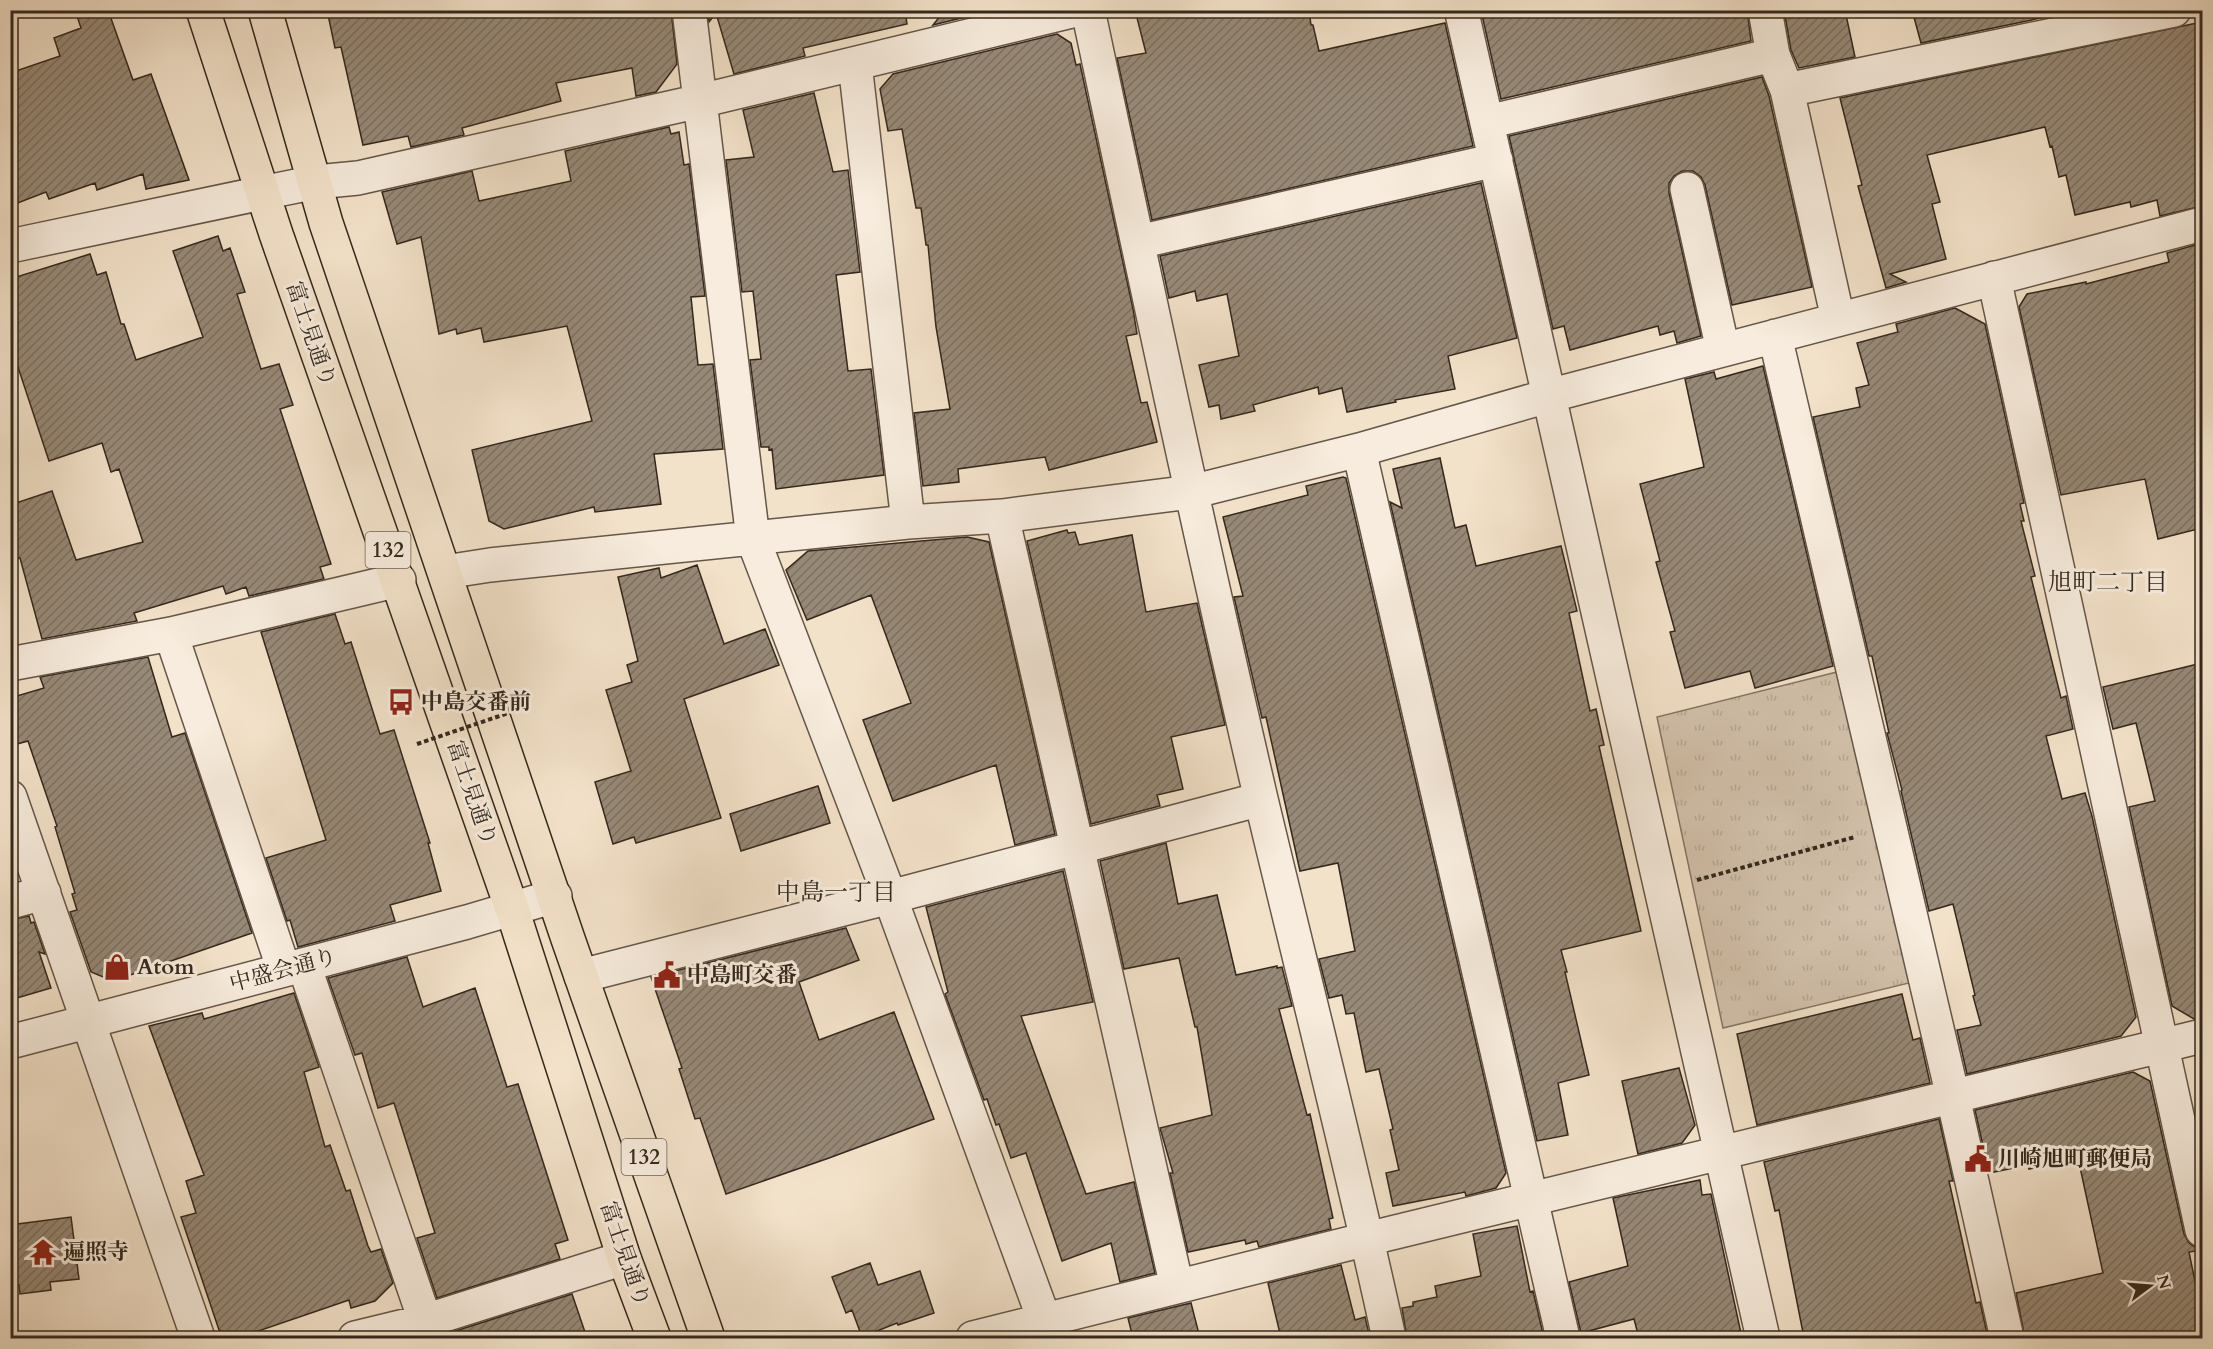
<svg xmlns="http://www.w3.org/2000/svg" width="2213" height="1349" viewBox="0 0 2213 1349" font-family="Cardo,'Noto Serif JP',serif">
<defs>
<pattern id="grass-tufts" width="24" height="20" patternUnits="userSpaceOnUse" patternTransform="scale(1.5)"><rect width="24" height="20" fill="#d3c2ad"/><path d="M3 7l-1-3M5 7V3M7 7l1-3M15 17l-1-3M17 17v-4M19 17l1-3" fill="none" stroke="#b6a794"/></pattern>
<pattern id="building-hatch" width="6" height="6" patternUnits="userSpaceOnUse" patternTransform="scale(1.5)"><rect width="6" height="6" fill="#978977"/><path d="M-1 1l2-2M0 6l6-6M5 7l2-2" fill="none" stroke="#7c7061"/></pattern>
</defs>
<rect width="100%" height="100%" fill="#f3e2ca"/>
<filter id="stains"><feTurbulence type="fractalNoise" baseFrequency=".00333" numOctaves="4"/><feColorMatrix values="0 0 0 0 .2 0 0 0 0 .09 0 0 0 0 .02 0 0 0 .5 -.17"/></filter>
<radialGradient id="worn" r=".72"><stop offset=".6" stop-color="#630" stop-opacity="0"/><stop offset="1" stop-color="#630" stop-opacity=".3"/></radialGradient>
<!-- grass -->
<path fill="url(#grass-tufts)" stroke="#847565" stroke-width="1.5" d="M1845 670 1913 982 1723 1028 1657 717Z"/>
<!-- building -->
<path fill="url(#building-hatch)" stroke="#34281d" stroke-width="1.5" d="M75 10H108L133 80 151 74 189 180 146 189 143 174 97 190 95 183 49 199 46 192 10 206V73L60 56 54 38 81 28Z
M327 10H671L677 64 656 92 636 96 632 68 556 83 561 101 462 128 464 135 411 147 408 136 363 145 341 47 335 48Z
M708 10H905L907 24 803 48 805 56 734 74 716 13 709 22Z
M945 10H994L933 25Z
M1135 10H1309L1311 25H1313L1319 51 1445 23 1473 146 1152 220 1117 58 1146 53Z
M1499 10H1747L1751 41 1501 99 1482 15Z
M1784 10H1845L1855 57 1799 68 1791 50Z
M1912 10H2079L1921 43Z
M2202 22V206L2160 216 2157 200 2131 207 2130 202 2075 215 2066 175 2059 177 2052 146 2050 147 2045 127 1927 155 1940 202 1932 204 1946 259 1890 274 1906 282 1886 288 1858 186 1862 185 1840 98Z
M1057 34 1071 43 1076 65 1080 64 1133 309 1137 334 1126 336 1141 403 1147 402 1157 442 1049 470 1045 457 958 469 959 482 923 486 914 413 950 409 936 327 928 245H926L921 208H916L902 129 888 131 880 89 893 74Z
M1762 77 1769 96 1812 287 1732 305 1705 185 1701 177 1693 171H1682L1674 176 1669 183V193L1701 336 1677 343 1674 331 1660 335 1658 326 1570 350 1564 326 1553 329 1509 136Z
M814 93 833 172 848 170 860 272 836 275 848 371 871 369 884 475 776 489 772 449 769 450V447H761L750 360 761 359 753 291 742 292 726 160 754 157 743 110Z
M669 127 671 134 679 132 684 165 689 164 705 296 691 297 698 365 713 364 723 449 654 454 661 504 595 512 594 507 504 529 489 521 472 450 592 421 567 326 484 342 481 328 457 334 456 329 439 334 421 237 397 244 382 192 472 171 479 201 571 181 565 151Z
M1481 183 1517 338 1448 356 1455 389 1395 400 1396 402 1347 412 1342 388 1319 394 1318 387 1253 405 1255 411 1221 419 1219 405 1209 407 1199 365 1239 356 1227 294 1197 301 1195 291 1169 298 1160 256Z
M218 236 223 251 230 248 245 292 237 294 261 369 279 364 293 405 280 409 331 564 320 567 324 579 249 596 246 587 226 594 223 586 134 613 137 621 42 639 20 558 10 561V505L52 491 76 560 143 542 119 469 111 472 102 443 49 461 10 343V279L90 254 97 275 106 272 121 324H124L136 360 203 337 173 251Z
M2202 243V528L2158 539 2145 479 2061 495 2019 307 2027 294 2086 282V284L2169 262 2167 253Z
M1955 308 1985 324 2024 503 2020 504 2024 521H2021L2035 576 2031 577 2061 698 2066 696 2073 729 2046 736 2062 799 2085 793 2092 816 2136 1017 2121 1036 1967 1074 1957 1030 1981 1025 1973 996 1975 995 1953 904 1929 911 1901 791 1902 790 1887 733H1889L1872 656H1869L1813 417 1860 407 1856 388 1869 385 1857 343 1898 332 1896 324Z
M1763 366 1833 666 1755 688 1750 671 1685 688 1670 632 1675 631 1656 562 1660 561 1640 484 1704 467 1685 379 1714 372 1716 379Z
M1440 458 1455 528 1466 525 1476 566 1561 546 1577 611 1569 613 1590 711 1596 709 1604 745 1599 746 1641 931 1561 950 1567 972H1565L1589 1075 1558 1083 1568 1135 1537 1141 1390 502 1402 508 1393 469Z
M1343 477 1346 478 1506 1173 1496 1188 1466 1196 1465 1192 1393 1206 1386 1173 1399 1170 1390 1130 1393 1129 1379 1069 1366 1072 1354 1013 1346 1014 1342 995 1329 998 1319 959 1355 951 1338 863 1300 871 1266 717 1262 718 1234 597 1243 596 1223 517 1308 495 1306 486Z
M1067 530 1068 533 1075 532 1079 545 1132 535 1146 612 1197 603 1225 725 1171 737 1183 789 1157 795 1160 806 1091 824 1027 541Z
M967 537 989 542 1055 834 1015 845 996 765 893 801 863 720 911 703 871 595 807 620 786 570 808 551Z
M697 565 724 644 765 629 779 665 684 699 721 818 636 843 634 837 613 844 595 782 631 771 606 690 632 682 627 665 638 661 618 577 659 568 661 578Z
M335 614 345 644 351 642 380 734 394 730 430 843H428L441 891 390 905 395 921 298 947 290 920 287 921 266 858 326 840 261 632Z
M148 657 172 737 185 733 252 933 113 981 91 972 70 912 77 910 72 894 75 893 55 827 57 826 28 741 10 746V698L44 688 40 677Z
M2202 663V1018L2194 1019 2172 1006 2129 807 2155 801 2136 723 2113 729 2103 687Z
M818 786 830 823 741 851 730 814Z
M1166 843 1178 904 1217 895 1236 975 1277 966V968L1282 967 1292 1006 1279 1009 1307 1115 1310 1114 1333 1218 1329 1219 1331 1229 1259 1247 1257 1241 1246 1244 1245 1240 1188 1252 1170 1173H1173L1160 1128 1212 1115 1197 1027H1195L1179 958 1124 969 1100 861Z
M1063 871 1093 1002 1021 1016 1086 1194 1134 1182 1155 1273 1120 1282 1111 1243 1062 1261 1026 1153 1011 1158 999 1124 996 1125 987 1099 984 1100 945 994 948 992 926 907Z
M29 916 31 923 34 922 45 954 39 952 51 988 10 1000V920Z
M846 928 859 960 799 982 819 1040 894 1012 934 1119 829 1158 726 1194 700 1118 695 1119 679 1069 682 1068 651 977Z
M407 957 423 1007 475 988 507 1087 518 1084 568 1240 555 1244 560 1259 437 1298 417 1238 435 1233 394 1103 378 1108 362 1053 355 1055 328 978Z
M294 993 319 1067 304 1072 325 1147 330 1145 346 1191 350 1190 368 1246 371 1252 381 1249 393 1283 375 1301 351 1308 349 1300 238 1338 219 1330 181 1217 196 1213 186 1181 204 1175 149 1026 202 1013 204 1019Z
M1902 994 1913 1040 1920 1038 1930 1083 1757 1125 1737 1034Z
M1679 1068 1695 1125 1682 1143 1638 1154 1622 1081Z
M2133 1072 2150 1081 2184 1234 2189 1243 2196 1248H2202V1250L2189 1252 2198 1296 2196 1297 2202 1338H2025L2016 1293 2103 1273 2078 1158 2029 1169 2028 1165 1989 1173 1975 1110Z
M1939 1119 1953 1181H1949L1976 1303 1980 1302 1988 1338H1804L1779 1210 1775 1211 1764 1162Z
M1700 1180 1702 1195 1711 1194 1742 1338H1639L1634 1319 1581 1333 1569 1282 1628 1266 1613 1198Z
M71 1217 79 1279 50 1282 51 1290 20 1294 19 1285 10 1286V1225Z
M1517 1226 1530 1292 1533 1291 1544 1338H1407L1402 1308 1413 1306V1302L1437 1297 1435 1286 1481 1276 1473 1234Z
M870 1263 878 1285 920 1271 934 1313 898 1325 897 1323 862 1337 852 1310 846 1313 832 1277Z
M1341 1265 1355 1320 1365 1317 1370 1338H1281L1268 1283Z
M572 1294 587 1338H451L449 1333Z
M1191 1303 1200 1338H1133L1128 1318Z"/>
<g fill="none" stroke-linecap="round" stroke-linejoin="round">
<defs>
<path id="minor" d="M689 10 753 539 890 897 1045 1322 1049 1338
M1088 10C1144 274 1200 537 1261 799 1304 979 1350 1158 1389 1338
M1765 10 1773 55 1787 90 1838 319
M1462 13 1763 1338
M855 64 908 522
M1787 90 2174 10
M1487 122 1773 55
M1687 189 1723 350
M1138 242 1496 160
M10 246 262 193 316 182 358 178 700 101 1076 10
M1994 278 2202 1230
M1775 336 1953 1097 2007 1338
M1359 450 1563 1338
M1002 516 1177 1287
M445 572 490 565 908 522 1002 516 1191 492 1359 450 1548 396 2202 224
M171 634 284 970
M10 664 171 634 399 580
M10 797 198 1338
M10 902 44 893
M304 965 431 1338
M581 976 890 897 1261 799
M10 1042 467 922 555 896
M355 1338 425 1321 624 1258
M973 1338 1367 1239 2202 1036"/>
<path id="highway" d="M203 10 276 234 512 909 624 1258 654 1338
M265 10 326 223 568 939 708 1338"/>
</defs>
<!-- minor casing -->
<use href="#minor" stroke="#645648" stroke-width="36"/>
<!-- highway casing -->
<use href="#highway" stroke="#34281d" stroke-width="36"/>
<!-- path -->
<path stroke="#34281d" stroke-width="4" stroke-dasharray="4.5 3" stroke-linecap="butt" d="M1697 880 1855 837"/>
<!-- minor -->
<use href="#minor" stroke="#f7ecdd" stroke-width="33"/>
<!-- highway -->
<use href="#highway" stroke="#f3e2ca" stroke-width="33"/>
<!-- path-bridge -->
<path stroke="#34281d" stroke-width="4" stroke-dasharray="4.5 3" stroke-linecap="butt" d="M417 744 529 706"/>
</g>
<!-- icons -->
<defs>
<symbol id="bus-bare" viewBox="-9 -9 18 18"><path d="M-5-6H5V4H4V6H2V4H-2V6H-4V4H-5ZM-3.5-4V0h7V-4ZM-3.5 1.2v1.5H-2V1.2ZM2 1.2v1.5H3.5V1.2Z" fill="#8f2418" stroke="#f7ecdd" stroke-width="2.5" paint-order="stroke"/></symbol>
<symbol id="shop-bare" viewBox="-9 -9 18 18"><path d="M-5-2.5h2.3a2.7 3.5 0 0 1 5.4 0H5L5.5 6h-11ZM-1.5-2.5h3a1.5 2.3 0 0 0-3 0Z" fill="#8f2418" stroke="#f7ecdd" stroke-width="2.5" paint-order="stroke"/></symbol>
<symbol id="civic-bare" viewBox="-9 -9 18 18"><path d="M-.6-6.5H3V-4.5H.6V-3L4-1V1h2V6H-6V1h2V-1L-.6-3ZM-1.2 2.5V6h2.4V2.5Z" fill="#8f2418" stroke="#f7ecdd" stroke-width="2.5" paint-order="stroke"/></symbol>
<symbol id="temple-bare" viewBox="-9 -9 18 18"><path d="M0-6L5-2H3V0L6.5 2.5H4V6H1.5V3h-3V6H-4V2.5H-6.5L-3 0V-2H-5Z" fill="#8f2418" stroke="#f7ecdd" stroke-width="2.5" paint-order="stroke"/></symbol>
</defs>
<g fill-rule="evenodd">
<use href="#bus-bare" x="382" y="683" width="38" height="38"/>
<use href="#shop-bare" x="98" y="948" width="38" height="38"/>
<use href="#civic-bare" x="648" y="956" width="38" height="38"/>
<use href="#civic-bare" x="1959" y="1140" width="38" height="38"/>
<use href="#temple-bare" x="24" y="1233" width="38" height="38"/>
</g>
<g text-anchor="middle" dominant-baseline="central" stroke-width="6" stroke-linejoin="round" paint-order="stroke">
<!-- shield labels -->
<g fill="#f7ecdd" stroke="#6e6357" stroke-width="1.5">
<rect x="365.5" y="532" width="45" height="36" rx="4.5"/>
<rect x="621.5" y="1139" width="45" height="36" rx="4.5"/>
</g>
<g font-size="21" font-weight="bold" fill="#34281d">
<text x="388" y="550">132</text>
<text x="644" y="1157">132</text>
</g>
<!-- street labels -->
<g font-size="22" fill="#34281d" stroke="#f7ecdd">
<text transform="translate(311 334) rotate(71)">富士見通り</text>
<text transform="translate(472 793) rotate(71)">富士見通り</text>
<text transform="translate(283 970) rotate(-15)">中盛会通り</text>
<text transform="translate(625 1254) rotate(71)">富士見通り</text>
</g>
<!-- poi labels -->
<g font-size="22" font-weight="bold" fill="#34281d" stroke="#f7ecdd" text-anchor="start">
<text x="421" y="702">中島交番前</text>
<text x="137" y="967">Atom</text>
<text x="687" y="975">中島町交番</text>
<text x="1998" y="1159">川崎旭町郵便局</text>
<text x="63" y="1252">遍照寺</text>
</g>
<!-- neighbourhood labels -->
<g font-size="24" fill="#34281d" stroke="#f7ecdd">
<text x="2108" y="582">旭町二丁目</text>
<text x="836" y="892">中島一丁目</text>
</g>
</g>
<!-- margin -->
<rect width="2213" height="1349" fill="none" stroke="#f3e2ca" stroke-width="36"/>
<rect x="12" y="12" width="2189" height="1325" fill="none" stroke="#34281d" stroke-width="3"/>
<rect x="18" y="18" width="2177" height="1313" fill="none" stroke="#34281d" stroke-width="1.5"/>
<!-- north arrow -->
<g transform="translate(2150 1286) rotate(74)" stroke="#f7ecdd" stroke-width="4.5" paint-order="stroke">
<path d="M0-4.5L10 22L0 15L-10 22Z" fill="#34281d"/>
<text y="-9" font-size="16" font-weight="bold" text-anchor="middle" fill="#34281d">N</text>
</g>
<rect width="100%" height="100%" filter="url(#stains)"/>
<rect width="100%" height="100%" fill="url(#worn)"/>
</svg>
